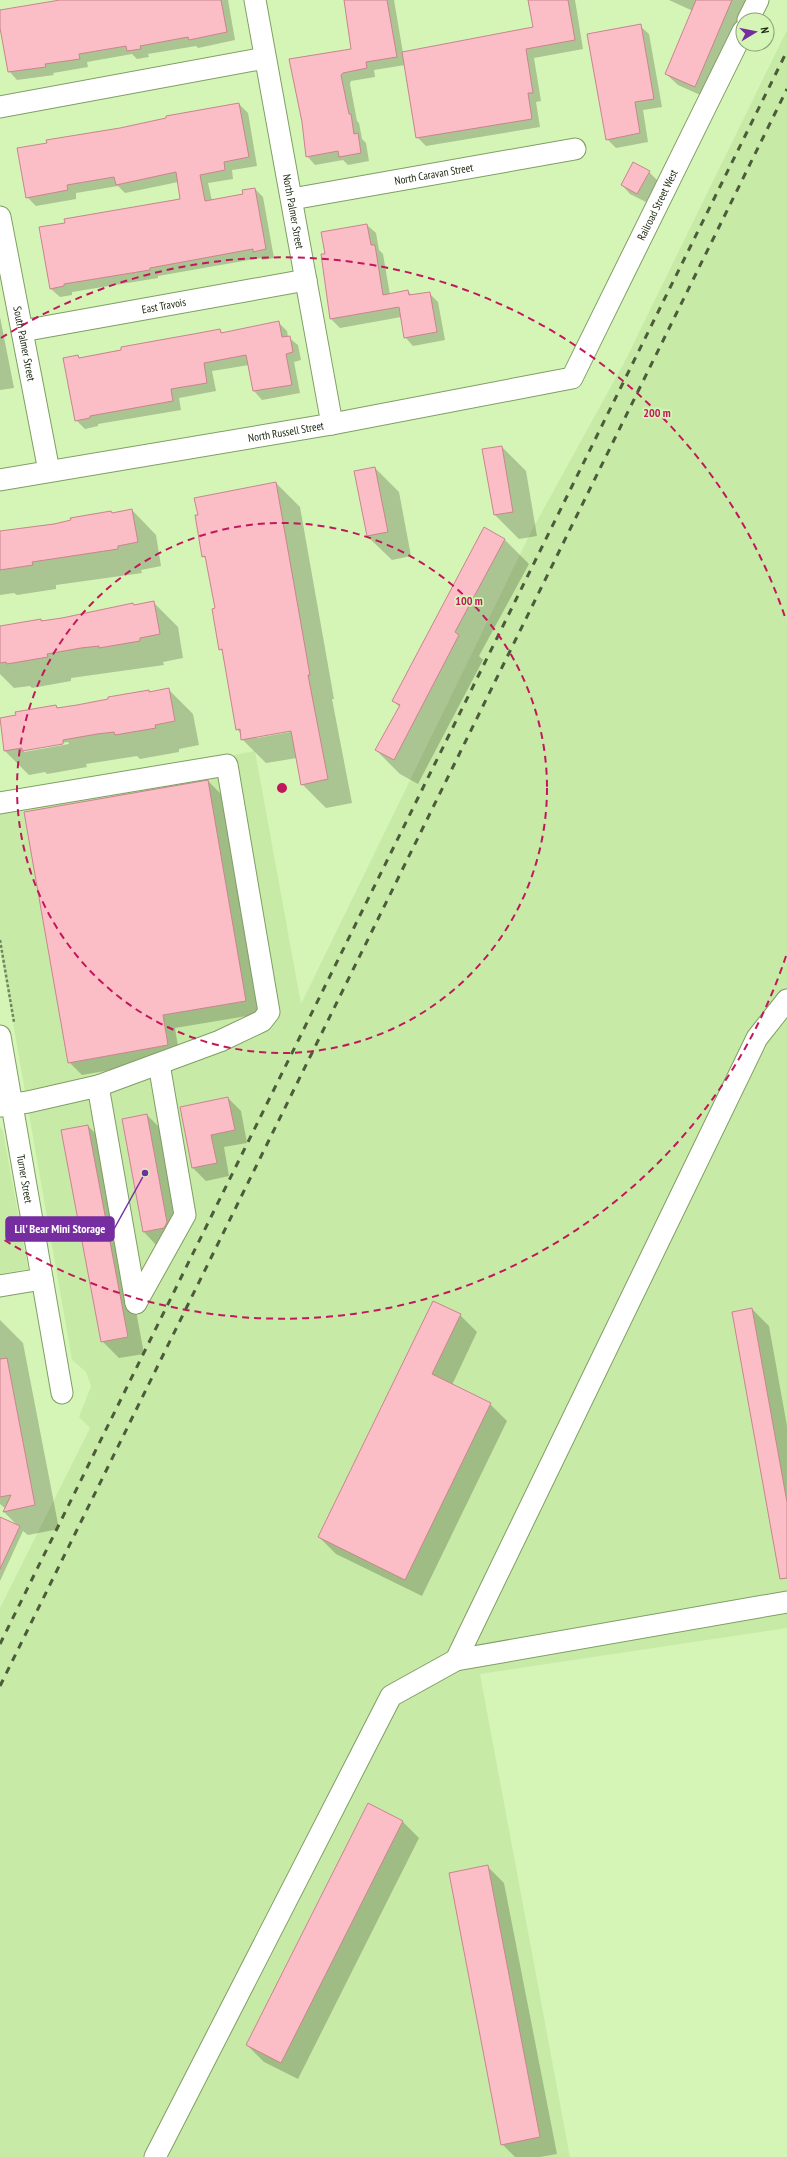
<svg xmlns="http://www.w3.org/2000/svg" width="787" height="2157" viewBox="0 0 787 2157" font-family="'PT Sans Narrow',sans-serif">
<rect width="100%" height="100%" fill="#d5f5b7"/>
<!-- built -->
<path fill="#c7eba7" d="M787 30V1628L480 1674 570 2157H0V1608L90 1428 79 1417 91 1386 86 1372 72 1360 0 948V798L255 751 301 1004 532 530 625 361Z
M0 1127 3 1131 28 1269 0 1274Z"/>
<!-- shadow -->
<path fill="#0003" fill-rule="evenodd" d="M70 0H228L235 40 198 48 196 46 148 54 149 57 137 59 132 54 87 62 88 67 53 73 54 75 17 80 9 71 0 23V11Z
M344 0H394L403 53 534 28 529 0H575L583 49 534 58 541 101 536 102 540 127 426 146 417 137 405 65 374 70 375 77 351 81 350 84 357 121 359 123 362 139 366 143 369 161 348 165 343 160 315 165 307 156 303 122 352 49Z
M669 0H749L707 98 678 85 666 74 693 11Z
M640 26 649 34 662 107 643 110 648 142 616 148 607 139Z
M239 104 248 113 257 166 232 170 233 179 208 183 212 201 244 195 255 189 263 197 274 258 262 260 261 258 158 276V278L72 292V295L60 297 51 289 182 200 178 182 125 193 118 186 76 193V199L36 206 27 197 120 129Z
M649 172 658 181 646 202 630 194 622 185Z
M367 225 376 233 379 250 383 254 390 295 408 291 412 296 429 293 438 302 445 340 413 346 405 337 401 317 340 328 331 319 322 255 326 254 322 232Z
M0 317 14 388 0 390Z
M279 323 287 331 288 337 298 345 301 360 294 362 300 393 262 400 254 391 249 365 212 371 216 391 179 398 181 410 98 424V426L85 429 76 420 78 356 80 358 220 330 223 334Z
M502 447 526 471 537 536 519 539 495 515Z
M375 468 399 492 411 556 392 560 367 536Z
M276 483 300 507 334 699H332L352 803 326 808 302 784 297 758 266 763 242 739 241 734 237 729 224 653 220 649 216 609 207 560 203 556ZM295 729 296 731 257 738V736Z
M132 510 156 535 161 566 141 570 142 573 56 585V589L17 595 14 593 0 595V532L72 521 111 512 113 514Z
M505 540 529 564 479 656 483 660 418 784 400 774 376 750 400 707 393 701Z
M154 603 178 627 183 658 163 662 164 665 71 678V681L32 688 30 686 14 688 0 674V630L41 620 43 622 133 604 135 606Z
M169 690 193 714 199 745 179 749V752L140 759 137 756 86 764 87 767 47 774 45 772 29 775 5 751 0 719 56 706 58 708 77 706 149 691 151 693ZM68 742 69 744 24 752V749Z
M208 781 221 794 259 1014 175 1028 180 1058 82 1075 69 1062Z
M228 1098 241 1111 247 1143 224 1147 229 1176 206 1181 193 1168Z
M147 1115 160 1128 180 1236 177 1241 156 1245 144 1232Z
M88 1126 105 1143 144 1354 119 1358 102 1341Z
M752 1309 769 1326 787 1426V1575Z
M460 1315 477 1332 452 1385 490 1404 507 1421 422 1596 336 1554 319 1537Z
M0 1320 23 1343 59 1529 28 1535 23 1531 0 1581V1521L1 1519 20 1528 4 1512 6 1509 0 1504Z
M402 1821 419 1838 298 2079 264 2062 247 2045Z
M487 1866 504 1883 557 2154 540 2157H515L502 2144Z"/>
<!-- building -->
<path fill="#fbbec6" stroke="#ca848e" d="M60 0H221L227 32 189 40 188 37 140 46 141 49 127 51 126 46 79 54 80 59 45 64 46 67 8 72 0 28V10Z
M344 0H387L397 57 366 62 367 68 343 73 341 75 349 114H351L354 134 358 133 361 153 339 157 338 151 306 157 302 122 289 59 351 49Z
M528 0H568L575 40 526 49 533 93H528L532 119 416 138 402 52 533 27Z
M696 0H732L695 87 665 74Z
M641 24 654 99 635 102 640 133 606 140 587 34Z
M239 103 249 157 224 162 225 170 200 175 205 201 243 194 242 190 255 188 266 249 253 252V249L150 268V270L64 284V286L50 289 39 227 65 223 64 219 180 199 176 172 116 185 114 177 67 185 68 190 26 198 17 148 47 143 46 140 120 128 166 118V116Z
M633 162 650 171 637 194 621 185Z
M367 224 371 245H375L383 295 408 290 409 295 430 292 437 332 404 338 399 307 330 319 321 254H325L321 232Z
M279 321 282 337 290 336 293 352 286 354 292 385 253 391 246 355 204 363 207 383 171 389 173 401 90 416V418L75 421 63 358 78 355 79 358 121 350V347L199 333 220 329 221 333Z
M502 446 513 512 494 515 482 449Z
M375 467 388 532 367 536 354 471Z
M276 482 310 675H308L328 779 301 785 291 731 241 740 240 729 236 730 222 649 219 650 212 609 215 608 205 556 202 557 195 515H198L194 498Z
M132 509 138 542 118 546V549L32 562 33 565 0 570V531L54 524 71 520 70 518 111 511 112 513Z
M484 527 505 539 455 632 459 635 394 760 375 750 400 705 392 701Z
M154 601 160 634 140 638V641L99 648V646L81 648 47 654 48 657 7 664 6 662 0 663V626L41 619V621L62 618 133 603 134 605Z
M169 688 175 721 155 725 156 728 115 735 114 732 97 734 63 740V744L22 751V748L4 751 0 718 16 715 15 712 56 705 57 708 77 705 108 699V697L149 690V692Z
M208 780 246 1001 163 1015 168 1045 68 1063 24 812Z
M228 1097 235 1130 211 1135 217 1163 192 1168 180 1107Z
M147 1114 167 1222 164 1228 143 1232 122 1119Z
M88 1125 128 1337 101 1342 61 1130Z
M433 1301 461 1314 432 1374 491 1403 405 1580 318 1537Z
M752 1308 787 1502V1578L780 1579 732 1312Z
M7 1358 35 1505 3 1512 11 1495 0 1497V1359Z
M0 1517 20 1526 0 1569Z
M368 1803 403 1821 281 2063 246 2045Z
M488 1865 540 2137 501 2145 449 1873Z"/>
<g fill="none" stroke-linecap="round" stroke-linejoin="round">
<defs>
<g id="minor">
<path id="s1" d="M255 0 332 424"/>
<path d="M748 20 758 0"/>
<path d="M0 107 265 58"/>
<path id="s2" d="M292 199 575 149"/>
<path id="s3" d="M0 217 49 471"/>
<path id="s4" d="M22 331 306 280"/>
<path id="s5" d="M0 480 332 424 572 378 743 31"/>
<path d="M0 803 227 765 269 1012 262 1021 220 1041 98 1086 28 1102 0 1106"/>
<path id="s6" d="M0 1036 62 1393"/>
<path d="M98 1086 136 1303"/>
<path d="M0 1286 42 1279"/>
<path d="M136 1303 185 1215 159 1064"/>
<path d="M456 1660 787 1602"/>
<path d="M155 2157 391 1696 456 1660 757 1038 787 1000"/>
</g>
</defs>
<!-- minor casing -->
<use href="#minor" stroke="#809e64" stroke-width="23"/>
<!-- path -->
<path stroke="#71865d" stroke-width="2.5" stroke-dasharray="3 2" stroke-linecap="butt" d="M0 940 14 1022"/>
<!-- minor -->
<use href="#minor" stroke="#fff" stroke-width="21"/>
<!-- rail -->
<path stroke="#4c5c3b" stroke-width="3" stroke-dasharray="7 7" stroke-linecap="butt" d="M0 1644 787 51
M0 1686 787 89"/>
</g>
<!-- distance rings -->
<g fill="none" stroke="#c2185b" stroke-width="2" stroke-dasharray="7 5">
<circle cx="282" cy="788" r="265"/>
<path d="M786 956A531 531 0 0 1 1 1238M1 338A531 531 0 0 1 786 620"/>
</g>
<g text-anchor="middle" dominant-baseline="central" stroke-width="3.5" stroke-linejoin="round" paint-order="stroke">
<!-- street labels -->
<g font-size="11" fill="#18230c" stroke="#d5f5b7">
<text stroke="none"><textPath href="#s2" startOffset="144">North Caravan Street</textPath></text>
<text stroke="none"><textPath href="#s5" startOffset="774">Railroad Street West</textPath></text>
<text stroke="none"><textPath href="#s1" startOffset="215">North Palmer Street</textPath></text>
<text stroke="none"><textPath href="#s4" startOffset="144">East Travois</textPath></text>
<text stroke="none"><textPath href="#s3" startOffset="129">South Palmer Street</textPath></text>
<text stroke="none"><textPath href="#s5" startOffset="290">North Russell Street</textPath></text>
<text stroke="none"><textPath href="#s6" startOffset="145">Turner Street</textPath></text>
</g>
</g>
<circle cx="282" cy="788" r="6" fill="#c2185b" stroke="#d5f5b7" stroke-width="2"/>
<g font-size="12" text-anchor="middle" font-weight="bold" fill="#c2185b" stroke="#d5f5b7" stroke-width="3.5" stroke-linejoin="round" paint-order="stroke">
<text x="657" y="417">200 m</text>
<text x="469" y="605">100 m</text>
</g>
<!-- callouts -->
<path fill="none" stroke="#762da0" stroke-width="1.5" d="M145 1173L114 1229"/>
<circle fill="#762da0" stroke="#d5f5b7" stroke-width="1.5" cx="145" cy="1173" r="4"/>
<rect fill="#762da0" stroke="#762da0" stroke-width="1.5" x="6" y="1217" width="108" height="24" rx="4"/>
<g font-size="12" text-anchor="middle" font-weight="bold" fill="#fff">
<text x="60" y="1233">Lil' Bear Mini Storage</text>
</g>
<!-- north arrow -->
<g transform="translate(755 32) rotate(80)"><circle r="19" fill="#d5f5b7" stroke="#89a173"/>
<path d="M0-3L7 15L0 10L-7 15Z" fill="#762da0"/>
<text y="-6" font-size="11" font-weight="bold" text-anchor="middle" fill="#18230c">N</text>
</g>
</svg>
